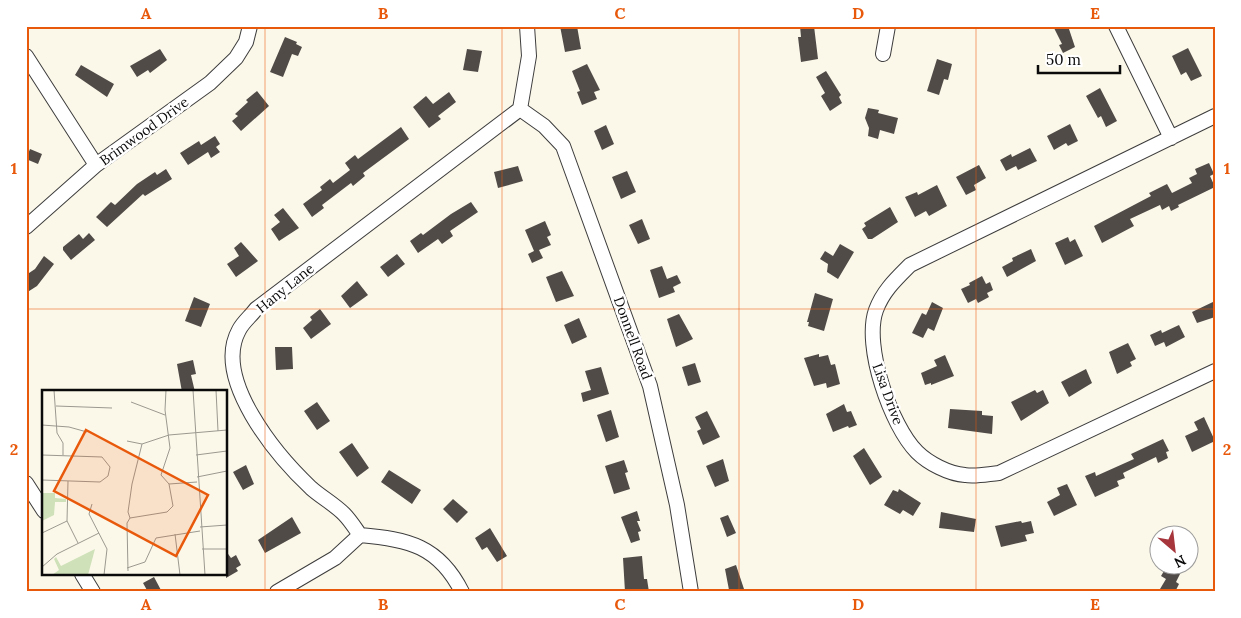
<svg xmlns="http://www.w3.org/2000/svg" width="1241" height="618" viewBox="0 0 1241 618" font-family="Lora,serif">
<rect width="100%" height="100%" fill="#fcf8e9"/>
<!-- building -->
<path fill="#514b48" d="M560 26H577L581 49 565 52Z
M800 26H814L818 59 801 62 798 37H801Z
M1053 26H1068L1075 47 1063 53 1059 45 1062 44Z
M285 37 297 42 296 44 302 47 298 56 292 54 283 77 270 72Z
M1188 48 1202 76 1191 81 1186 72 1181 75 1172 56Z
M160 49 167 60 150 73 148 70 137 77 130 66Z
M467 49 482 51 478 72 463 70Z
M937 59 952 64 948 80 944 79 939 95 927 91Z
M587 64 600 90 594 92 597 99 582 105 577 92 580 91 572 71Z
M81 65 114 84 107 97 75 75Z
M826 71 841 95 839 97 842 103 830 111 821 96 825 93 816 77Z
M1100 88 1117 121 1106 127 1101 116 1098 118 1086 96Z
M257 91 269 106 241 131 232 121 238 116 235 114 248 102 246 100Z
M449 92 456 102 438 116 441 119 429 128 413 107 426 96 433 104Z
M868 108 879 110 878 113 898 118 894 134 880 130 878 139 868 136 869 128 865 118Z
M1070 124 1078 141 1068 146 1066 143 1054 150 1047 136Z
M606 125 614 144 602 150 594 131Z
M401 127 409 139 363 173 365 176 353 186 351 183 322 205 324 208 312 217 303 204 322 190 320 187 330 179 333 183 350 170 345 163 355 155 358 159Z
M215 136 220 144 216 147 220 152 211 158 208 152 188 165 180 153 199 141 201 145Z
M1030 148 1037 161 1018 170 1016 166 1006 171 1000 160 1011 154 1012 157Z
M30 149 42 154 38 164 26 159Z
M1209 163 1214 174 1210 176 1215 187 1178 205 1179 207 1171 211 1169 206 1162 210 1160 205 1130 219 1134 226 1102 243 1094 226 1151 196 1149 193 1167 184 1172 193 1192 183 1189 178 1197 174 1195 169Z
M979 165 986 178 974 185 976 190 966 195 956 177Z
M518 166 523 181 498 188 494 172Z
M166 169 172 179 145 196 143 194 107 227 96 217 111 202 115 205 137 184 155 172 157 175Z
M627 171 636 192 621 199 612 177Z
M937 185 947 206 929 216 926 211 915 217 905 197 917 192 918 195Z
M471 202 478 212 450 231 453 236 442 244 438 239 418 253 410 241 421 233 423 235 451 214Z
M890 207 898 222 872 239H868L862 229 866 226 864 223Z
M283 208 299 228 279 241 271 229 280 222 274 215Z
M642 219 650 239 638 244 629 225Z
M545 221 551 235 547 237 551 245 539 250 543 258 532 263 528 254 534 251 525 230Z
M89 233 95 240 71 260 63 250V247L79 234 83 239Z
M1068 237 1070 242 1075 239 1083 256 1065 265 1055 243Z
M241 242 258 261 236 277 227 264 239 256 234 248Z
M840 244 854 252 838 279 827 272 828 264 820 259 825 251 833 256Z
M1031 249 1036 261 1007 277 1002 267 1013 261 1012 258Z
M397 254 405 264 388 277 380 267Z
M44 256 54 264 37 286 26 293V275L35 269Z
M662 266 667 279 677 275 681 283 673 287 675 292 659 298 650 270Z
M562 271 574 296 556 302 546 277Z
M982 276 986 284 990 282 993 290 987 293 989 297 978 303 976 299 968 303 961 289 970 285 969 283Z
M357 281 368 295 350 308 341 296Z
M815 293 833 299 824 331 808 326 809 322H807Z
M194 297 210 304 201 327 185 321Z
M1215 301V317L1197 323 1192 312Z
M932 302 943 308 934 331 928 328 923 338 912 333 922 313 926 315Z
M320 309 331 324 311 339 303 328 312 320 310 317Z
M679 314 693 339 676 347 667 319Z
M579 318 587 337 572 344 564 325Z
M1179 325 1185 337 1166 347 1164 342 1155 346 1150 335 1161 330 1162 333Z
M1128 343 1136 359 1130 362 1132 366 1117 374 1109 352Z
M275 347H292L293 369 276 370Z
M819 354V357L828 355 831 365 835 364 840 384 827 388 826 383 814 386 804 358Z
M945 355 954 376 931 385V383L925 385 921 373 937 366 934 360Z
M193 360 196 374 191 375 195 392H182L177 364Z
M695 363 701 382 688 386 682 367Z
M601 367 609 394 583 402 581 393 591 390 585 371Z
M1086 369 1092 383 1069 397 1061 382Z
M1035 390 1037 393 1043 390 1049 403 1021 421 1011 402Z
M317 402 330 421 317 430 304 411Z
M844 404 847 412 851 411 857 425 849 428 848 426 833 432 826 414Z
M950 409 982 411V415L993 416 992 434 948 428Z
M611 410 619 437 606 442 597 415Z
M707 411 720 437 703 445 697 431 701 429 695 417Z
M1204 417 1215 441 1192 452 1185 436 1198 430 1194 422Z
M1163 439 1169 451 1166 452 1168 458 1158 463 1156 457 1123 473 1125 478 1117 481 1119 486 1095 497 1085 476 1095 472 1096 476 1134 459 1131 454Z
M352 443 369 468 357 477 339 452Z
M864 448 882 477 870 485 853 456Z
M723 459 729 481 715 487 706 466Z
M624 460 628 472 625 473 630 489 614 494 605 466Z
M246 465 254 484 243 490 233 472Z
M389 470 421 490 412 504 381 482Z
M1067 484 1077 505 1054 516 1047 502 1060 495 1057 488Z
M899 489 921 503 913 516 903 510 900 514 884 505 893 490 898 492Z
M453 499 468 512 457 523 443 509Z
M637 511 640 521H637L641 531 638 532 640 540 631 543 621 517Z
M941 512 976 519 974 532 939 528Z
M728 515 736 533 727 537 720 518Z
M292 517 301 533 265 553 258 540Z
M1021 521 1022 523 1031 521 1034 533 1025 535 1027 541 1001 547 995 526Z
M490 528 507 556 497 562 487 547 482 550 475 538Z
M226 551 231 558 236 555 241 565 236 568 238 571 226 578Z
M642 556 644 579H647L649 592H625L623 558Z
M736 565 745 592 729 590 725 569Z
M1167 566H1184L1176 582 1179 584 1175 592 1160 589 1166 579 1161 576Z
M154 577 162 592H148L143 583Z"/>
<g fill="none" stroke-linecap="round" stroke-linejoin="round">
<defs>
<path id="minor" d="M1116 26 1171 138
M883 54 888 26
M26 56 96 165
M520 109 544 126 563 146 650 386 677 505 691 592
M1215 116 910 265C896 279 883 291 876 310 863 346 891 426 917 452 928 463 949 474 965 475 975 477 988 474 999 473L1215 371
M26 227 96 165 210 83 236 58 246 42 250 26
M26 483 44 511
M82 574 93 592
M277 592 335 558 360 535
M462 592C439 546 408 539 360 535 355 528 350 520 344 514 334 504 321 497 311 488 277 456 212 379 239 330 243 322 251 316 256 309L520 109 529 56 527 26"/>
</defs>
<!-- minor casing -->
<use href="#minor" stroke="#3d3d3d" stroke-width="16"/>
<!-- minor -->
<use href="#minor" stroke="#fff" stroke-width="14"/>
</g>
<!-- grid -->
<path fill="none" stroke="#e8590c" stroke-width="1" stroke-opacity="0.55" d="M265 26V592M502 26V592M739 26V592M976 26V592M26 309H1215"/>
<g text-anchor="middle" dominant-baseline="central" stroke-width="5" stroke-linejoin="round" paint-order="stroke">
<!-- street labels -->
<g font-size="14" fill="#0a0a0a" stroke="#fff">
<text transform="translate(144 131) rotate(-36)">Brimwood Drive</text>
<text transform="translate(285 288) rotate(-39)">Hany Lane</text>
<text transform="translate(633 338) rotate(70)">Donnell Road</text>
<text transform="translate(888 394) rotate(70)">Lisa Drive</text>
</g>
</g>
<!-- overview -->
<g transform="translate(42 390)">
<rect width="185" height="185" fill="#fcf8e9"/>
<path d="M0 103H13V108L24 109V112H13L12 125 0 131ZM53 159 46 185H10L17 180 12 169 14 167 19 176Z" fill="#cee1b8"/>
<path fill="none" stroke="#9b9990" stroke-width="1" d="M12 0 15 43 21 53V65M151 0 163 185M174 0 176 41M89 12 123 25M14 16 70 18M0 35 27 37 45 42M85 51 100 54 127 45 185 40M0 65 60 67 68 77 66 86 58 92 0 90M154 65 185 61M155 87 185 81M26 91 25 131 36 153M127 94 155 92M50 114 47 124 65 159 62 185M88 128 86 122 90 94 100 54M158 137 185 135M0 143 25 131M133 144 138 185M160 159H185M0 177 15 164 57 143M85 178 103 172 114 148 158 141M86 181 85 133 88 128 125 122 131 116 127 94 119 85 128 58 123 20 124 0"/>
<path fill="#e8590c" fill-opacity="0.15" stroke="#e8590c" stroke-width="2.5" d="M44 40 166 105 134 166 12 101Z"/>
<rect width="185" height="185" fill="none" stroke="#0a0a0a" stroke-width="2.5"/>
</g>
<!-- border -->
<rect width="1241" height="618" fill="none" stroke="#ffffff" stroke-width="55"/>
<!-- north arrow -->
<g transform="translate(1174 550) rotate(152)"><circle r="24" fill="#ffffff" stroke="#9d9d9d"/>
<path d="M0-4L9 19L0 12L-9 19Z" fill="#a6363c"/>
<text y="-8" font-size="14" font-weight="bold" text-anchor="middle" fill="#0a0a0a">N</text>
</g>
<!-- scale -->
<path d="M1038 65v8h82v-8" fill="none" stroke="#0a0a0a" stroke-width="2.5"/>
<text x="1046" y="65" font-size="15" fill="#0a0a0a" stroke="#ffffff" stroke-width="4" paint-order="stroke">50 m</text>
<rect x="28" y="28" width="1186" height="562" fill="none" stroke="#e8590c" stroke-width="2"/>
<g font-size="16" text-anchor="middle" font-weight="bold" fill="#e8590c">
<text x="146" y="19">A</text>
<text x="383" y="19">B</text>
<text x="620" y="19">C</text>
<text x="858" y="19">D</text>
<text x="1095" y="19">E</text>
<text x="14" y="174">1</text>
<text x="1227" y="174">1</text>
<text x="14" y="455">2</text>
<text x="1227" y="455">2</text>
<text x="146" y="610">A</text>
<text x="383" y="610">B</text>
<text x="620" y="610">C</text>
<text x="858" y="610">D</text>
<text x="1095" y="610">E</text>
</g>
</svg>
